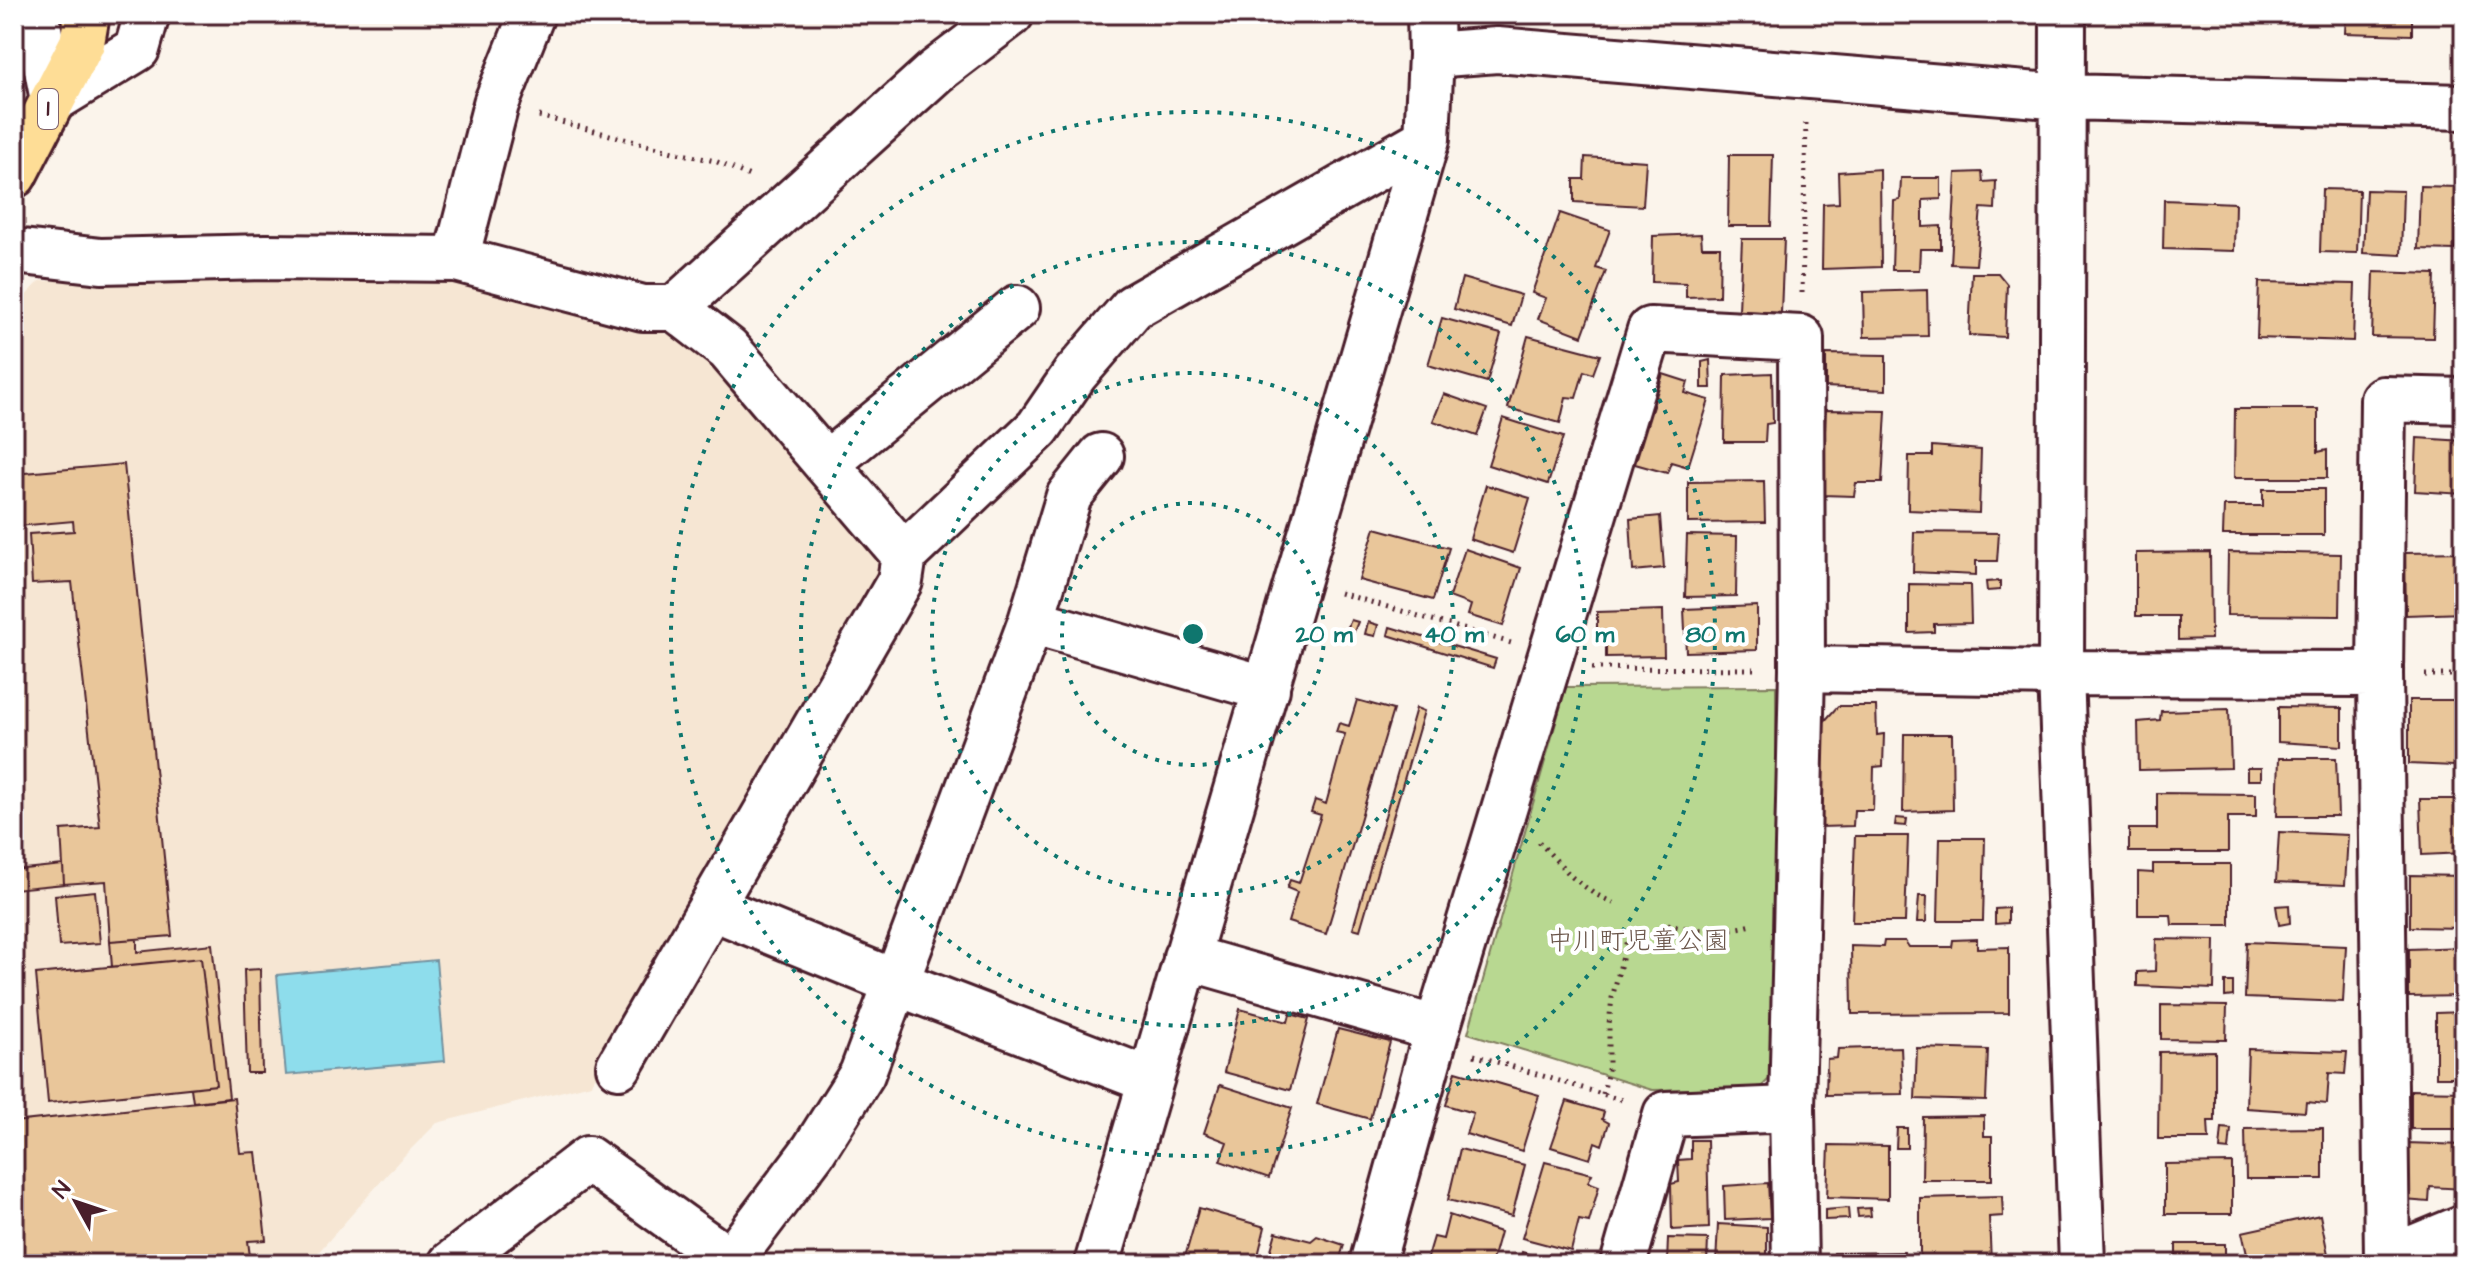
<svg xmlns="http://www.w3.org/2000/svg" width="2478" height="1278" viewBox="0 0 2478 1278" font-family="'Architects Daughter','Klee One',sans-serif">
<rect width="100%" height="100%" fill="#fbf4eb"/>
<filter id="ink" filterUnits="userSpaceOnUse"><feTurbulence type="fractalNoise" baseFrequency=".0125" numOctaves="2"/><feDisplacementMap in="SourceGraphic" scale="16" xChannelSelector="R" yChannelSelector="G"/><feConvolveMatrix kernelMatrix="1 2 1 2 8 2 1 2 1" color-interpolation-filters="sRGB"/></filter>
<g filter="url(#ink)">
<!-- built -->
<path fill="#f6e6d3" d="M430 276 699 342 894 575 591 1084 437 1123 399 1161 308 1264H14V308L40 281Z"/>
<!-- green -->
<path fill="#b8d891" stroke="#817c5e" stroke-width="2" d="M1776 686V1072L1760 1088 1652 1090 1468 1033 1566 687Z"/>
<!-- water -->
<path fill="#8eddec" stroke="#73919f" stroke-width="2" d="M436 960 445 1061 286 1075 277 975Z"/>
<!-- building -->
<path fill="#e9c69a" stroke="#4a1f2b" stroke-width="2" d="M2346 14H2412V35L2345 33Z
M1729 155H1773L1771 226H1728Z
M1585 157 1646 161 1643 206 1574 202V179H1584Z
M1880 169 1881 267 1822 269 1823 204 1839 203 1838 172Z
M1982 172 1983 182 1996 181 1995 209 1981 208 1976 265 1951 264 1956 173Z
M1901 178H1941V199L1923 200V227L1941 226V249H1920L1919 270H1892L1894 201 1900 200Z
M2420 186 2457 187 2455 250 2418 249Z
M2322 189 2359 190 2357 253 2320 252Z
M2366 190 2403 191 2401 255 2363 253Z
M2164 200 2235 203 2234 251 2163 249Z
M1560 213 1610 230 1596 268 1606 271 1582 336 1538 319 1546 298 1532 293Z
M1701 234 1702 247H1720L1719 296 1686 297V283L1652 282 1653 236Z
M1742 239H1784L1781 313 1739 311Z
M2374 272 2435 274 2433 338 2372 337Z
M1972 273H1998L2007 284 2005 337 1969 335Z
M1462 278 1521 295 1512 326 1454 309Z
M2259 282 2355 284 2353 341 2257 338Z
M1927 290 1928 336 1864 337 1863 292Z
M1442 318 1501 334 1487 382 1428 365Z
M1528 336 1600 355 1593 374 1584 371 1576 398 1566 397 1560 423 1508 408Z
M1826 354 1886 355V390L1826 387Z
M1710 360 1711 388H1702V362Z
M1772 373 1773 423 1766 424 1765 442H1724L1725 375Z
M1663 374 1688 382 1685 393 1709 400 1688 467 1671 462 1667 473 1635 464Z
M1444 394 1487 409 1477 436 1433 421Z
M2235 409H2318V452L2327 450V478H2234Z
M1826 410 1886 411 1882 483H1856L1854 496 1822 495Z
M1503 418 1563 437 1548 484 1488 465Z
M2417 438 2464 441V494L2415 491Z
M1932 446 1981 450 1979 513 1908 510 1909 456H1932Z
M124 464 172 936 110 941 106 881 64 884 61 830 100 827 72 582 32 584 29 534 74 531 73 521 18 526 14 474Z
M1764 481 1765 522 1688 523V482Z
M1486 485 1530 498 1513 553 1470 539Z
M2263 489H2324V535H2223L2224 506H2263Z
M1660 516 1664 568 1633 571 1630 519Z
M1375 528 1449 548 1433 600 1359 580Z
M1914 532 1999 533 1997 561H1976V575L1913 572Z
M1687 535 1737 536 1736 596 1685 597Z
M1465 549 1521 568 1503 626 1468 615 1471 605 1449 597Z
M2210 552 2211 639 2178 640V616H2136V553Z
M2228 552 2341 554 2340 616 2227 615Z
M2464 552V613L2406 615 2405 553Z
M2000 581V590L1987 591 1986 582Z
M1909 584 1970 585 1971 623 1934 624V632L1909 633Z
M1757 606V650L1686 652 1684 609Z
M1663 610 1664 656 1606 657V642H1597V612Z
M1351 620 1358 622 1353 634 1346 631Z
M1368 622 1378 625 1375 636 1365 634Z
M1390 627 1496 659 1493 668 1388 635Z
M1357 700 1393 710 1326 934 1288 922 1297 892 1287 888 1290 880 1299 883 1321 815 1311 812 1315 800 1326 804 1345 734 1336 732 1339 723 1349 726Z
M2409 700H2464V750H2455L2454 766 2409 764Z
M1838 706H1876L1877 735 1884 734 1883 766 1874 767 1873 810H1854L1853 826 1821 827 1822 724Z
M2278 707 2342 708V746L2278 742Z
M1416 708 1424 711 1360 930 1353 928Z
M2229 709 2231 768 2139 770 2138 722 2160 720 2161 711Z
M1904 734H1952L1953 810 1903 812Z
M2279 758H2336L2338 816H2277Z
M2247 768H2261V780H2247Z
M2157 793 2256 794V817H2228V852H2129V829H2157Z
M2420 799H2464V853L2422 855Z
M1896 818 1907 819 1906 826 1895 825Z
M2279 832 2348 835 2345 885 2276 882Z
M1855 836H1908L1905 922H1852Z
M1940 838H1985L1983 921H1938Z
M2153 864H2230V925H2172L2171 915H2138V872L2153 873Z
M63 865 64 884 14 889V870Z
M2410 875 2464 876V928L2410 927Z
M95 891 100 943 59 946 55 895Z
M1919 896H1927L1926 922H1917Z
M2289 905 2290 923 2279 925 2276 906Z
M2008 908V923L1995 924V909Z
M137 939V952L212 944 229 1098 193 1102 191 1088 216 1085 201 958 112 967 110 941Z
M1977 939V948L2009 947V1013L1852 1014 1851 946 1883 947 1884 941H1905L1909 947H1952L1953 940Z
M2156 939 2215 940 2214 989 2137 986V972L2155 971Z
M2247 942 2346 946 2343 1002 2245 998Z
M2464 947V996L2409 997V949Z
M201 958 216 1085 48 1103 36 974Z
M260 969 262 1073H247L244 970Z
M2225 982H2233V996L2225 997Z
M2161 1005 2227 1006 2226 1040 2161 1039Z
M1240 1009 1288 1022 1290 1014 1309 1019 1290 1090 1224 1072Z
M2464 1012V1077H2436V1013Z
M1338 1029 1390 1042 1370 1119 1317 1104Z
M1901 1047 1903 1094 1826 1095 1827 1059 1837 1058 1838 1049Z
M1917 1048 1988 1050 1986 1101 1915 1099Z
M2248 1049 2347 1052 2345 1074 2329 1073 2327 1104 2306 1102 2305 1112 2246 1108Z
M2215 1051V1121H2208L2209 1139H2158L2159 1052Z
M1456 1071 1539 1095 1522 1151 1466 1134 1473 1113 1446 1105Z
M1220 1085 1292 1108 1269 1178 1220 1161 1227 1142 1204 1133Z
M2411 1090 2464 1091V1129H2411Z
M234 1098 240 1153 256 1152 266 1240 248 1241 251 1264H15L14 1122Z
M1567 1101 1604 1112 1602 1119 1609 1123 1602 1145 1595 1142 1590 1159 1551 1147Z
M1984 1116V1136H1992V1180H1922L1923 1117Z
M1897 1128H1907V1148H1896Z
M2222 1128 2231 1129 2229 1150 2220 1149Z
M2323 1128V1179H2246L2245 1129Z
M1691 1140H1707L1709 1228 1672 1230 1671 1184 1679 1182 1678 1160 1691 1159Z
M2407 1143 2464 1145V1189L2430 1187 2429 1202 2404 1200Z
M1829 1145 1888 1146V1199L1827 1197Z
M1460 1149 1525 1165 1512 1216 1448 1200Z
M1545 1162 1592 1174 1588 1182 1599 1186 1589 1222 1579 1220 1571 1251 1522 1238Z
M2232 1163V1214H2165V1164Z
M1768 1183 1770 1218 1725 1220 1724 1186Z
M2002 1196 2003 1216 1989 1217 1991 1262 1920 1264V1198Z
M1199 1208 1265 1227 1256 1264H1183Z
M1848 1208 1849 1219 1825 1220V1210Z
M1870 1208 1871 1216 1858 1217 1857 1209Z
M1449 1215 1500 1232 1491 1264H1435L1428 1257 1434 1237 1443 1239Z
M2320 1215 2330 1264H2244L2248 1259 2242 1232Z
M1718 1224 1767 1227V1264H1716Z
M1276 1232 1311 1241 1317 1236 1344 1245 1338 1264H1267Z
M1668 1238 1708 1239 1707 1264H1667Z
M2176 1244H2225V1264H2176Z
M1522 1252 1559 1264H1519Z
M1904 1252 1905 1264H1834V1253Z"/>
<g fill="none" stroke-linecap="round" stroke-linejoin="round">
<defs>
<path id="minor" d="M36 14 53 100 137 49 147 14
M2063 14 2061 673 2082 1264
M1431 55 1497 50 2063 97 2464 107
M14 251 101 261 266 257 456 259 643 308H675L728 349 904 555 1038 428 1075 374 1133 307 1427 139
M456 259 496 104 532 14
M675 308 935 72 1011 14
M2464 401 2383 399 2380 674 2387 1259 2464 1227
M826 464 1017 308
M1031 621 1267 689
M1802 669 2061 673 2380 674
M711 907 897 983 1149 1080
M1186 957 1437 1029
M619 1066 900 581 904 555
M451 1264 588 1159 730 1261
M728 1264 814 1150 862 1074 1031 621 1069 496 1101 456
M1097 1264 1427 139 1431 55 1430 14
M1372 1264 1437 1029 1650 330 1801 338 1802 669 1792 1109 1795 1264
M1623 1264 1666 1114 1792 1109"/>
<path id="major" d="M14 175 82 43 87 14"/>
</defs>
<!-- minor casing -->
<use href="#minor" stroke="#4a1f2b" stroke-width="50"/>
<!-- major casing -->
<use href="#major" stroke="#4a1f2b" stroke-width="50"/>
<!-- path -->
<path stroke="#4a1f2b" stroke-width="5" stroke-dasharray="2 6" stroke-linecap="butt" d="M539 116 673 152 715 161 752 177
M1802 293 1806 123
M1340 593 1511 643
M1592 668 1758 669
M2425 675H2464
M1539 842 1572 877 1593 893 1613 903
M1668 924C1695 932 1726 932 1752 925
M1474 1055 1625 1101
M1603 1094 1609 1065V1024L1612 998 1627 940"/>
<!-- minor -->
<use href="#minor" stroke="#fff" stroke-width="44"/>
<!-- major -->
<use href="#major" stroke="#fedd96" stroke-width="44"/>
</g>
</g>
<!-- distance rings -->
<g fill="none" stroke="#0f766e" stroke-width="4" stroke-dasharray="4 8">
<circle cx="1193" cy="634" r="131"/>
<circle cx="1193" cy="634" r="261"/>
<circle cx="1193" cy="634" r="392"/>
<circle cx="1193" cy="634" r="522"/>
</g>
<g text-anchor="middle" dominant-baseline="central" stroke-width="8" stroke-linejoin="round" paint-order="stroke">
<!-- shield labels -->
<rect fill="#fff" stroke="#80626b" stroke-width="2" x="38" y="89" width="20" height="40" rx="6"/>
<g font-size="24" font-weight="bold" fill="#4a1f2b">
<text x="48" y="109">1</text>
</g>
<!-- park labels -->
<g font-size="26" fill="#6b564a" stroke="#fff">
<text x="1638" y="941">中川町児童公園</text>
</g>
</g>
<circle cx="1193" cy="634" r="12" fill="#0f766e" stroke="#fff" stroke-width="4"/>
<g font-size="24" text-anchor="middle" font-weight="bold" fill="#0f766e" stroke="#fff" stroke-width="8" stroke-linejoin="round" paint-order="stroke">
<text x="1324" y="642">20 m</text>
<text x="1454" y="642">40 m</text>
<text x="1585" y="642">60 m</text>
<text x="1715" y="642">80 m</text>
</g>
<!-- margin -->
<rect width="2478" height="1278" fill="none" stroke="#fff" stroke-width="48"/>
<rect x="24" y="24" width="2430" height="1230" fill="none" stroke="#4a1f2b" stroke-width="3" filter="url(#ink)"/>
<!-- north arrow -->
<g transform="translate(76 1202) rotate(310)" stroke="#ffffff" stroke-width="6" paint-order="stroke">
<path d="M0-6L14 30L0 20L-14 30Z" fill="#4a1f2b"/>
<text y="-12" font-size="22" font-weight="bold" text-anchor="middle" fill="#4a1f2b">N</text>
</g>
</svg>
